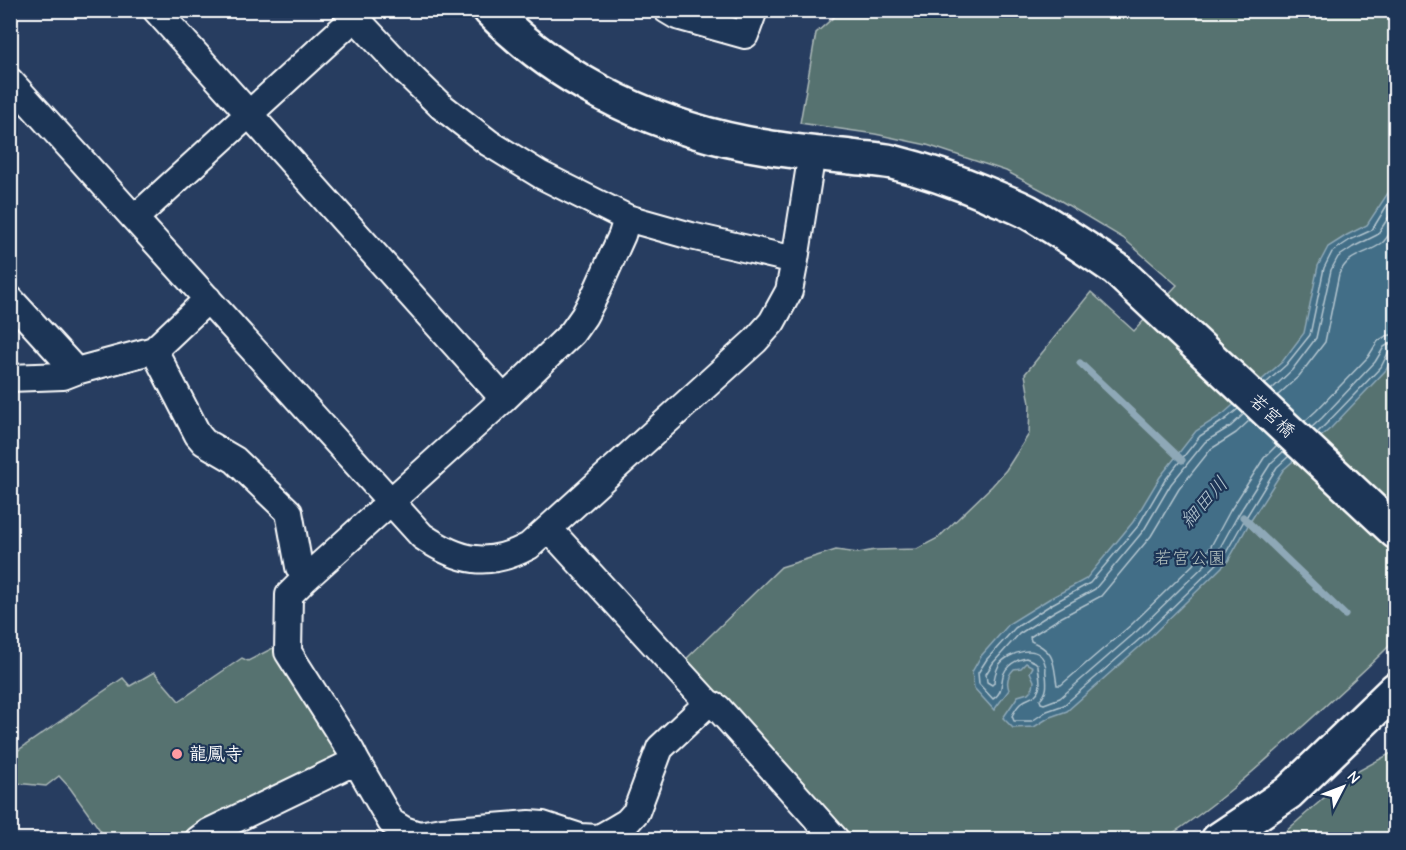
<svg xmlns="http://www.w3.org/2000/svg" width="1406" height="850" viewBox="0 0 1406 850" font-family="'Comic Neue','Klee One',sans-serif">
<rect width="100%" height="100%" fill="#273d60"/>
<filter id="ink" filterUnits="userSpaceOnUse"><feTurbulence type="fractalNoise" baseFrequency=".0167" numOctaves="2"/><feDisplacementMap in="SourceGraphic" scale="12" xChannelSelector="R" yChannelSelector="G"/><feConvolveMatrix kernelMatrix="1 2 1 2 8 2 1 2 1" color-interpolation-filters="sRGB"/></filter>
<g filter="url(#ink)">
<!-- green -->
<path fill="#57726f" stroke="#abb8b7" stroke-width="1.5" d="M842 10 1395 11 1396 639C1366 670 1334 698 1302 727 1259 767 1214 807 1164 839L848 840 683 662 781 567 836 550 858 553 875 550 917 549 938 538 992 486 1006 470 1029 434 1030 404 1025 374 1091 292 1134 331 1177 285 1123 238 1051 195 1006 171 927 145 875 134 800 123 816 33Z
M275 647 343 758 187 839 107 840 70 788 59 776 46 786 15 783 11 776 10 756 123 678 130 686 154 672 179 701 242 658 248 661Z
M1395 751V839H1277L1349 776Z"/>
<!-- water -->
<path fill="#426e87" stroke="#8ea8b7" stroke-width="1.5" d="M1395 187V352L1386 370 1331 428 1283 470 1250 522 1228 561 1146 641 1067 711 1050 717 1034 727 1013 728 1003 718 1018 696 1028 693 1033 688 1034 681 1030 672 1033 667 1026 663 1021 668 1014 669C1008 675 1006 682 1009 690L994 710 974 688 972 672 981 656 1010 623 1049 599 1086 579 1133 522 1160 477 1196 431 1223 414 1282 362 1304 333 1318 266 1328 247 1347 235 1367 225 1388 193Z"/>
<g fill="none" stroke-linecap="round" stroke-linejoin="round">
<!-- shore -->
<path stroke="#b3c5cf" stroke-width="1.5" d="M1265 384 1286 365 1310 335 1324 268 1332 252 1350 240 1372 230 1392 197 1396 195
M1271 390 1292 370 1316 338 1331 270 1338 257 1353 247 1377 235 1396 206
M1277 396 1299 376 1325 342 1339 274C1350 252 1365 256 1382 243 1388 238 1391 230 1396 223
M1238 409 1226 419 1200 436 1165 480 1138 526 1090 583 1052 604 1015 628 987 659 978 673 979 684 993 699C1007 690 997 677 1009 666 1013 662 1020 659 1026 658L1035 662 1038 665C1038 672 1042 682 1039 689 1036 699 1025 698 1020 704 1017 707 1014 712 1012 716L1014 721H1032L1047 711 1064 705 1142 637 1223 558 1245 519 1277 467 1289 456
M1244 414 1231 426 1205 442 1171 484 1144 530 1095 589 1055 611 1019 634 993 663 986 674 987 682 992 685 994 683C994 677 996 671 999 665 1008 652 1040 642 1045 664 1047 669 1045 669 1046 674 1047 684 1048 692 1040 700L1041 703 1044 704 1060 698 1137 631 1217 553 1238 515 1271 463 1284 451
M1250 420 1236 433 1211 449 1179 489 1151 536 1101 596 1060 618 1030 637 1031 641C1056 652 1053 662 1057 685H1061L1131 625 1210 548 1230 511 1264 458 1277 445
M1305 421 1316 411 1368 357 1378 341 1386 336 1396 334
M1311 428 1322 418 1375 362 1384 347 1389 344 1396 343
M1317 433 1327 423 1381 367 1388 353 1396 351"/>
<!-- stream -->
<path stroke="#8ea8b7" stroke-width="7" d="M1080 363 1182 460
M1243 517 1345 615"/>
<defs>
<path id="street" d="M156 10 504 399
M348 10 409 75 441 106 489 143 541 175 627 218 691 236 795 260
M667 10 677 16 745 35 754 10
M10 81 422 536C460 562 488 568 529 546L755 341 772 322 789 291 795 260 812 153
M135 218 363 10
M10 299 76 371
M154 350 198 435 204 442 235 460 289 512 299 567 305 579 289 595 288 652 351 751 356 761 391 822 404 830 419 835 442 831 529 824 543 825 580 837 599 838 615 829 627 822 636 812 660 748 708 703
M10 378 63 376 76 371 154 350 208 299
M549 529 708 703 718 708 836 840
M305 579 504 399 572 333 584 316 595 295 622 235 627 218
M198 840 209 832 356 761"/>
<path id="secondary" d="M490 10C562 85 664 131 766 147 794 152 823 154 851 157 865 159 879 159 892 162 924 170 956 181 987 194 1000 200 1015 205 1028 212 1058 229 1087 249 1116 269L1396 532
M1218 840 1288 793 1396 689"/>
</defs>
<!-- street casing -->
<use href="#street" stroke="#fff" stroke-width="30"/>
<!-- secondary casing -->
<use href="#secondary" stroke="#fff" stroke-width="38"/>
<!-- street -->
<use href="#street" stroke="#1d3557" stroke-width="26"/>
<!-- secondary -->
<use href="#secondary" stroke="#1d3557" stroke-width="33"/>
</g>
</g>
<!-- markers -->
<circle fill="#ff9aa2" stroke="#1d3557" stroke-width="2" cx="177" cy="754" r="6"/>
<g text-anchor="middle" dominant-baseline="central" stroke-width="4.5" stroke-linejoin="round" paint-order="stroke">
<!-- street labels -->
<g font-size="18" fill="#fff" stroke="#1d3557">
<text transform="translate(1272 416) rotate(43)">若宮橋</text>
</g>
<!-- park labels -->
<g font-size="18" fill="#b3c0be" stroke="#1d3557">
<text x="1190" y="558">若宮公園</text>
</g>
<!-- poi labels -->
<g font-size="18" font-weight="bold" fill="#fff" stroke="#1d3557" text-anchor="start">
<text x="189" y="754">龍鳳寺</text>
</g>
<!-- water labels -->
<g font-size="20" font-style="italic" fill="#b3c5cf" stroke="#1d3557">
<text transform="translate(1204 502) rotate(-48)">細田川</text>
</g>
</g>
<!-- margin -->
<rect width="1406" height="850" fill="none" stroke="#1d3557" stroke-width="36"/>
<rect x="18" y="18" width="1370" height="814" fill="none" stroke="#fff" stroke-width="2" filter="url(#ink)"/>
<!-- north arrow -->
<g transform="translate(1343 787) rotate(48)" stroke="#1d3557" stroke-width="4.5" paint-order="stroke">
<path d="M0-4.5L10 22L0 15L-10 22Z" fill="#ffffff"/>
<text y="-9" font-size="16" font-weight="bold" text-anchor="middle" fill="#ffffff">N</text>
</g>
</svg>
